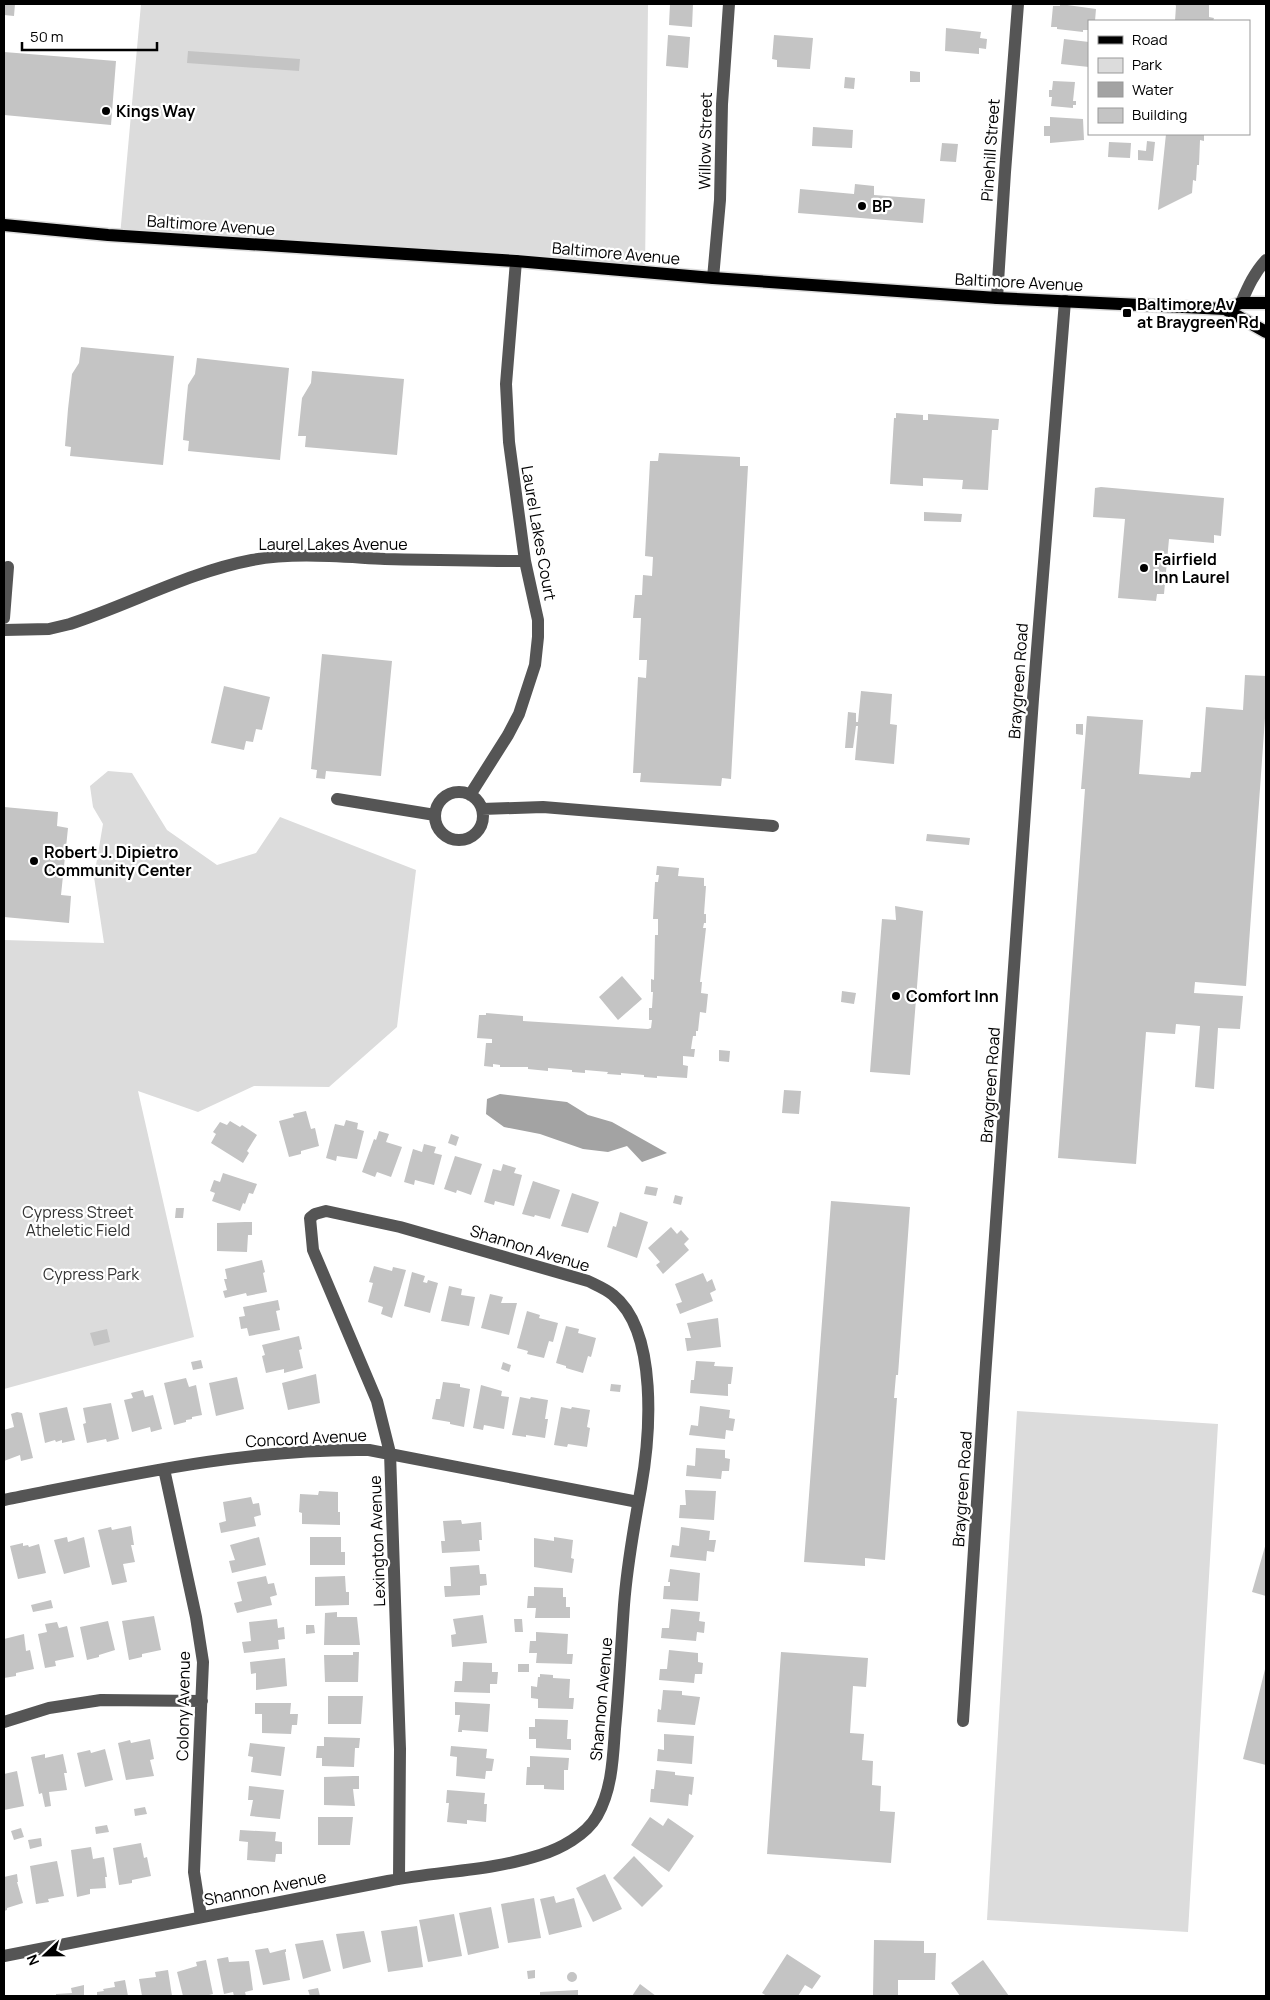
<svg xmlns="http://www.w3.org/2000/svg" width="1270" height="2000" viewBox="0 0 1270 2000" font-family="Manrope,sans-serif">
<rect width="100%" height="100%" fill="#fff"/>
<!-- green -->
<path fill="#dcdcdc" d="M141 4H648L645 272 120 236Z
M108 771 132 773 167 830 217 865 256 853 280 817 416 870 397 1027 329 1087 254 1086 198 1112 138 1091 194 1337 4 1389V940L104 943 94 877 103 824 93 807 90 786Z
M1017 1411 1218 1424 1188 1932 987 1920Z"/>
<!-- water -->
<path fill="#a3a3a3" d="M500 1094 567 1102 588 1115 612 1122 667 1153 642 1162 627 1146 608 1152 583 1149 540 1134 504 1127 486 1114 487 1099Z"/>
<!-- building -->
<path fill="#c4c4c4" d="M4 4H15L14 16 4 15Z
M670 4H693L692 27 669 25Z
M1060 4 1096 9 1095 21H1089V30H1083V32L1057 29V27H1051L1053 6H1060Z
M1175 4H1209V17L1214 18 1213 21H1175L1176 6Z
M946 28 981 32 980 38 987 39 986 49 979 48V54L945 51Z
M668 35 690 37 688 68 666 66Z
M774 35 813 38 810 69 777 67V60L772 59Z
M1064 39 1089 42V67L1061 64Z
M188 51 300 59 299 71 187 63Z
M4 52 116 61 111 125 4 115Z
M910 71 920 72V82H910Z
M845 77 855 78 854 89 844 88Z
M1053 81 1075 82 1073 101H1076V105H1073V108L1051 106 1052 97H1049V90H1052Z
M1050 117 1083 119 1084 140 1050 143V136H1044V126H1050Z
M813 127 853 130 852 148 812 146Z
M1166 134H1204V141L1200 140 1199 165H1197L1196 181 1193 180 1192 193 1158 210Z
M1147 141 1155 142 1153 161 1138 160V150L1146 151Z
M1109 142 1131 143 1130 158 1108 157Z
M942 143 958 144 956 162 940 161Z
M855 184 874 186V195L925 199 923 223 798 213 800 189 854 194Z
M81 347 174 356 163 465 70 456 71 447 65 446 68 409 72 374 79 363Z
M197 358 289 368 280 460 188 451 189 441 183 440 185 416 188 385 195 374Z
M312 371 404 379 397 455 305 447 306 436H298L302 398 311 383Z
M896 413 923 415V420H928V414L999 419 998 430H992L988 490 962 489 963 480 923 478V486L890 484 894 418H896Z
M659 453 740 457V466H748L731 779 722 778 721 786 640 782 641 773H633L638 677 646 678 647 660H639L641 618H633L635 595H642L643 575 652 576 653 557 645 556 650 461H658Z
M1101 487 1224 498 1221 536 1214 535V543L1169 539 1164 594H1157L1156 601 1118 598 1125 519 1093 517 1095 488Z
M924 512 962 514 961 522 924 521Z
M322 654 392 661 381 776 326 771 325 779 316 778 317 770 311 769Z
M1245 675 1266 676V704L1246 986 1195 982 1194 993 1243 996 1240 1029 1218 1028 1214 1089 1195 1087 1200 1026 1176 1024 1175 1034 1146 1032 1136 1164 1058 1158 1085 789H1081L1087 716 1143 720 1139 774 1190 778 1191 772H1201L1206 707 1243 710Z
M224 686 270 697 262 730 256 729 253 742 246 741 244 750 211 743Z
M861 691 892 694 890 724 897 725 894 764 855 760 858 726H856L853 748H845L848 712 856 713V722H858Z
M1076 724H1083V735L1076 734Z
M4 807 58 812 57 826 68 828 61 895 71 896 69 923 4 917Z
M927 834 970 838 969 845 926 841Z
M657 866 679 868 678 876 704 878V886H706L704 914H706V923H704L703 928H706L700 982H702L701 993 708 994 706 1013 700 1012 698 1031H696V1036H693L692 1042 691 1049H695L694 1057 683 1056V1065L688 1066 687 1078 657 1076V1078L644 1077V1075L621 1073V1075L607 1074 608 1072 585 1070V1073L572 1072V1070L548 1068V1071L528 1069V1067H500V1065L493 1064V1067L484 1066 486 1043H492V1039L477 1038 479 1015H486V1013L523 1016V1021L648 1029 651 1028 652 1020H649V1008H652L653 992H651V979L654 980 655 935H658V919H653L655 882H658L659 875H656Z
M895 906 923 911 910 1075 870 1072 882 919 896 920Z
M622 976 642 999 618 1020 599 997Z
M842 991 856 993 854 1004 841 1002Z
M719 1050 730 1051 729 1062 719 1061Z
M784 1090 801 1091 799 1114 782 1113Z
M306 1111 311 1129 315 1128 319 1146 301 1151V1154L289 1157 279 1121 294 1117 293 1114Z
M346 1120 358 1123 357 1129 364 1131 357 1159 337 1156 336 1161 326 1158 335 1124 344 1126Z
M230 1121 240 1127 242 1125 257 1135 247 1151 249 1153 243 1163 211 1143 216 1134 213 1132 220 1122 227 1125Z
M379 1131 389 1134 386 1142 402 1147 391 1177 377 1172 375 1177 362 1172 374 1139 376 1140Z
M451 1134 459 1137 456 1146 448 1143Z
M424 1144 436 1147 434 1153 442 1155 434 1185 415 1180 414 1185 404 1182 413 1149 422 1152Z
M455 1156 482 1164 471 1195 457 1190 456 1193 444 1189Z
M503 1164 516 1168 514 1173 522 1175 514 1206 495 1201 494 1205 484 1202 493 1169 501 1171Z
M223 1173 257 1184 253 1194 249 1193 245 1204 243 1203 240 1211 212 1201 215 1193 210 1191 214 1180 220 1182Z
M533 1181 560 1190 550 1219 535 1215 534 1217 522 1214Z
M646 1186 658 1188 656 1196 644 1194Z
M572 1193 599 1202 588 1233 561 1226Z
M675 1195 683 1197 681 1205 673 1203Z
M831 1201 910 1207 898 1375H896L894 1398H897L885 1560 865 1558V1566L804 1562Z
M176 1208H184L183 1218H175Z
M620 1212 648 1222 637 1258 607 1247 613 1226 616 1227Z
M245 1222H252V1235H248L247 1252 217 1251V1223Z
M671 1227 677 1234 681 1230 689 1239 684 1244 689 1250 663 1274 656 1265 660 1262 648 1248Z
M262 1260 265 1272 263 1273 267 1292 247 1296 246 1293 225 1298 223 1291 227 1290 224 1279H227L225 1269Z
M374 1266 392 1271 393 1267 406 1270 392 1318 381 1314 383 1307 368 1302 373 1283 369 1282Z
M412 1272 425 1276 423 1282 427 1283 428 1280 438 1283 430 1313 404 1306Z
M703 1273 707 1282 712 1279 716 1290 710 1293 713 1301 680 1314 676 1304 682 1302 675 1284Z
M449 1286 462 1289 461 1295 475 1297 469 1326 441 1321Z
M490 1294 503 1297 501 1303H517L509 1335 481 1328Z
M278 1300 280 1310 276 1311 280 1330 249 1336 247 1328 241 1329 239 1317 245 1316 243 1307Z
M527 1311 540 1315 539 1318 558 1323 553 1342 549 1341 544 1358 527 1354 528 1351 517 1348Z
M718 1318 721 1347 687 1351 685 1338H691L687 1323Z
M566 1326 579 1329 578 1333 596 1338 591 1357 588 1356 583 1373 566 1368V1366L556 1363Z
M107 1329 110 1342 94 1346 90 1333Z
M299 1336 302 1349 299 1350 303 1368 284 1373V1369L266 1373 262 1356 265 1355 262 1345Z
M201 1360 203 1368 193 1370 191 1362Z
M696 1361 715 1362 714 1366 733 1367 731 1384H728V1396L690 1393 691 1380H694Z
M503 1362 511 1365 509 1372 501 1369Z
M316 1374 320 1403 288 1410 282 1383Z
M237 1377 244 1409 216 1416 209 1383Z
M186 1378 189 1387 196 1385 202 1415 192 1417V1419L186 1420V1422L174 1425 164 1383Z
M443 1382 460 1384V1387L470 1389 464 1427 450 1424V1422L432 1419 436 1399H440Z
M611 1384 621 1385 620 1392 610 1391Z
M481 1385 502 1391 501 1396 509 1397 504 1429 484 1425 483 1430 473 1428Z
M143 1390 145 1397 153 1395 162 1429 151 1432 150 1427 132 1432 124 1400 133 1398 131 1393Z
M520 1397 530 1399 531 1397 548 1400 545 1419H548L545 1438 526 1435V1437L512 1435Z
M111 1403 119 1439 107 1442 106 1439 87 1443 83 1424 86 1423 83 1408Z
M700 1406 730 1410 729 1418 735 1419 733 1431 726 1430 725 1439 689 1435 691 1425 698 1426Z
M67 1407 75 1440 62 1443V1440L56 1442 55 1440 45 1443 39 1413Z
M561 1407 571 1409 572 1407 590 1410 587 1427 590 1428 587 1447 568 1444 567 1447 554 1445Z
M17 1412 22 1413 33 1458 21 1461 20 1455 4 1461V1430L14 1427 11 1414Z
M696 1448 725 1450V1458L730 1459 729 1471H722L721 1479 686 1476 687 1465 695 1466Z
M685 1490 716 1491 714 1520 679 1518 680 1505H686Z
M319 1491 338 1492V1512H340V1525L302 1524V1513L299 1512 300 1494 318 1495Z
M251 1497 253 1504 259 1503 261 1515 254 1517 256 1526 221 1533 219 1523 226 1521 223 1502Z
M461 1520 462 1524 481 1522 482 1540H479L480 1551 442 1553 441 1541H445L443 1521Z
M131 1526 134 1545H131L135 1562 123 1564 127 1582 112 1585 98 1530 111 1527 112 1530Z
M681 1527 710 1531 709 1540H716L714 1552 707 1551 706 1561 670 1557 672 1545 679 1546Z
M67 1537 68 1542 84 1537 90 1567 64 1574 54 1540Z
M259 1537 266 1565 232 1573 229 1561 235 1560 230 1545Z
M310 1537H341V1552H345V1565H310Z
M554 1537 573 1540 571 1558 574 1559 572 1573 534 1567V1538L554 1541Z
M23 1543V1546L28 1545 29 1547 39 1544 46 1573 18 1579 10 1546Z
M1266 1543V1596L1252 1592Z
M479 1565 480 1574H486L487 1585 480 1586V1595L445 1597 444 1586H451L450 1567Z
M670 1569 700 1573 698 1601 663 1599 664 1586H670V1582H668Z
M266 1576 268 1584 274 1583 277 1595 270 1597 272 1605 237 1613 234 1603 242 1601 237 1582Z
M345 1576 346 1592H349V1605L315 1606V1577Z
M534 1587 563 1588V1597H566V1607H570V1618H535L536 1608H527L528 1596H534Z
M51 1600 53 1608 33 1612 31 1605Z
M671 1609 700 1612 699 1621 705 1622 704 1633 697 1632 696 1641 661 1638 662 1628H669Z
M337 1612V1617H357L360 1645H324L325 1613Z
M483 1615 487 1643 452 1647 451 1635 456 1634 453 1619Z
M154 1616 161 1650 142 1654V1657L129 1660 122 1621Z
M277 1619 278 1628 284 1627 285 1639 278 1640 279 1649 244 1653 242 1642 251 1641 249 1622Z
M514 1619H522L523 1632H515Z
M108 1621 115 1650 99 1655V1657L87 1660 80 1627Z
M57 1622 59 1628 67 1626 74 1657 55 1661 56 1666 45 1668 38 1634 47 1632 45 1624Z
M306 1625H314L315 1633 306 1634Z
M536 1632 568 1634 567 1654H573L572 1664 536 1663 537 1653H529L530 1641H536Z
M24 1634 26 1651 30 1650 34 1669 16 1673V1676L4 1678V1639Z
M669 1650 698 1653V1662L703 1663 702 1674H695L694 1683 659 1680 660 1669H667Z
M353 1652H359L358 1682H325L324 1655H353Z
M781 1652 868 1658 866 1687 853 1686 850 1733 864 1734 862 1760 873 1761 872 1785 881 1786 880 1811 895 1812 891 1863 767 1854Z
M285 1658 287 1686 256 1690V1673L251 1674 250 1662Z
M463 1662 492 1663V1672H498L497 1684H490V1693L454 1692 455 1681H462Z
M518 1664H529V1672H518Z
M1266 1665V1765L1243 1759Z
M540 1674 553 1675V1678L570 1679 569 1698H574L573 1709 538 1708V1699L531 1698V1686L537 1687 538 1677H540Z
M663 1690 682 1691V1695L700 1697 695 1725 657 1722 658 1709 661 1710Z
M328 1696H363L361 1724H328Z
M455 1702 490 1704 488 1732 462 1730V1732H458L460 1715H455Z
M255 1703H291L290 1714H298L297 1725H292L291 1734 262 1733V1714H255Z
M535 1719 568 1720 567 1739H571V1750L536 1748V1739H529V1727H535Z
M664 1734 694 1736 692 1764 657 1761 658 1749 664 1750Z
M324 1737 360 1738 359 1748H355L354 1767 322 1766V1758H316L317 1746H324Z
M150 1739 154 1759 150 1760 154 1776 126 1780 118 1743 130 1740 131 1743Z
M250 1743 285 1747 281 1776 251 1772 253 1757 248 1756Z
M451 1746 487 1749 486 1758 494 1759 492 1771H486L485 1779 456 1776 457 1757 450 1756Z
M105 1749 113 1780 85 1787 77 1753 90 1750 91 1753Z
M45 1754V1758L63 1754 67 1773H64L67 1790 49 1792 51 1806 45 1807 42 1793 39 1794 31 1757Z
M530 1756 569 1758 568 1770H564V1790L544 1789V1785H526L527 1767H530Z
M656 1770 675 1772V1775L694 1777 692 1795 689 1794 688 1806 650 1802 651 1789H654Z
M17 1771 24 1806 4 1810V1774Z
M353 1776H359V1789H353L355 1806 324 1805V1777Z
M249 1786 284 1790 280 1819 250 1816 253 1800H248Z
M447 1790 485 1793 484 1804H487L486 1822 467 1820V1824L447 1822 449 1803H446Z
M145 1807 147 1814 135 1816 134 1809Z
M318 1817H353L350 1845H318Z
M650 1817 663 1826 668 1818 694 1836 669 1872 631 1845Z
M107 1825 109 1832 96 1834 95 1827Z
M21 1828 24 1837 14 1840 11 1831Z
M240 1830 276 1832 275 1841 282 1842V1854H276L275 1862 247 1860 248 1842 239 1841Z
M41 1838 42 1846 30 1849 28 1840Z
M141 1843 144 1858 147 1857 151 1876 132 1880V1883L119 1885 113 1848Z
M91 1847 93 1859 104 1857 107 1877H105L106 1888 90 1889V1894L77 1897 71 1850Z
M634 1856 663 1886 642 1907 613 1878Z
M57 1861 64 1896 48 1899 49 1902 36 1904 30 1866Z
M17 1874 18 1882H17L23 1903 7 1908V1910L4 1911V1877Z
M605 1874 622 1909 593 1922 576 1888Z
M554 1896 556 1903 574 1898 582 1927 549 1935 540 1899Z
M534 1898 541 1938 508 1943 501 1904Z
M491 1907 499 1948 468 1955 459 1913Z
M454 1914 462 1956 428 1962 419 1920Z
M417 1926 423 1967 388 1972 381 1931Z
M364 1931 371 1962 343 1969 336 1934Z
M323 1940 331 1971 303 1979 295 1944Z
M874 1940 924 1941V1953H936L935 1980H898V1996L873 1995Z
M268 1948 270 1953 286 1949V1952H285L290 1980 263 1985 255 1950Z
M787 1954 821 1976 812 1989 805 1985 798 1996H767L762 1993Z
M228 1957 229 1962 249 1961 253 1990 245 1992 246 1996H234L233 1992 224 1994 217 1959Z
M206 1960 213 1994 205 1996H183L177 1972 197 1966 196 1962Z
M983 1960 1009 1996H960L951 1983Z
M168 1970 172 1996H142L139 1979 156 1977 155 1972Z
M535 1970V1978L528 1979 527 1971Z
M567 1977a5 5 0 1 1 10 0a5 5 0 1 1-10 0Z
M125 1980 128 1996H97V1992L104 1991 103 1989 115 1987 114 1982Z
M640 1984 656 1996H632Z
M84 1985V1996H56V1994L72 1993 71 1988Z
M318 1988 320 1996H310L308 1990Z
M578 1990V1996H540V1992Z"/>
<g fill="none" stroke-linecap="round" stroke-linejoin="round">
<defs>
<path id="major" d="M4 225 108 235 516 261 713 278 997 298 1225 309 1241 303H1266
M1225 309 1266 332"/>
</defs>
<!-- major casing -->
<use href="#major" stroke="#dbdbdb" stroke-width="15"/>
<!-- minor -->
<path stroke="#555" stroke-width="12" d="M713 278 720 200 722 104 729 4
M997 298 1005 172 1018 4
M1241 303C1248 287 1254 273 1266 260
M4 618 8 567
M4 630 49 629 70 624C131 604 189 572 252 560 295 552 342 557 385 559 431 560 478 561 525 561
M435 816a24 24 0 1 1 48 0a24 24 0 1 1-48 0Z
M470 795 508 735 519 714 535 665 538 637V620L525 561 509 442 506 384 516 261
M337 799 435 815
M482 809 543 807 773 826
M164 1469 196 1617 203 1662 194 1872 201 1917
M4 1500C125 1476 245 1448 369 1450L638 1502
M963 1721 985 1377 1033 699 1065 301
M4 1722 49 1708 101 1700 202 1701
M4 1956C132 1931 260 1905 388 1881 438 1871 491 1871 540 1855 560 1849 586 1835 597 1816 612 1790 613 1758 615 1729 619 1688 621 1647 624 1605 627 1566 634 1526 641 1488 650 1437 659 1332 613 1295 606 1289 596 1285 588 1281L400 1227 326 1211 315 1214 310 1218 313 1250 377 1401 390 1453 400 1749 399 1879"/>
<!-- major -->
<use href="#major" stroke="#000" stroke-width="12"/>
</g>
<!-- markers -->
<g fill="#000" stroke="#fff" stroke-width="2">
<circle cx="106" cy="111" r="5"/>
<circle cx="862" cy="206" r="5"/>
<rect x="1122" y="308" width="10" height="10" rx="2.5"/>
<circle cx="1144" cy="568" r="5"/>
<circle cx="34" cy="861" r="5"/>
<circle cx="896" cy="996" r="5"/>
</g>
<g text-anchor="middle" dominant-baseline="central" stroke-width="4.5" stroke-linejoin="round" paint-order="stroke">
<!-- poi labels -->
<g font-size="16" font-weight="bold" fill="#000" stroke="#fff" text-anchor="start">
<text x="116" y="111">Kings Way</text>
<text x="872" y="206">BP</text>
<text x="1137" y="304">Baltimore Av<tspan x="1137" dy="18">at Braygreen Rd</tspan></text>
<text x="1154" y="559">Fairfield<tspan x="1154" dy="18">Inn Laurel</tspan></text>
<text x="44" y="852">Robert J. Dipietro<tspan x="44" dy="18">Community Center</tspan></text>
<text x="906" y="996">Comfort Inn</text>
</g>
<!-- street labels -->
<g font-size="16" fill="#000" stroke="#fff">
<text transform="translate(705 141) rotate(-89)">Willow Street</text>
<text transform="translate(990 150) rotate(-86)">Pinehill Street</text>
<text transform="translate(211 225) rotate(4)">Baltimore Avenue</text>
<text transform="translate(616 253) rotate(5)">Baltimore Avenue</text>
<text transform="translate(1019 282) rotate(3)">Baltimore Avenue</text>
<text transform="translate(539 533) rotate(80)">Laurel Lakes Court</text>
<text x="333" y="544">Laurel Lakes Avenue</text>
<text transform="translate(1018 681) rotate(-86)">Braygreen Road</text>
<text transform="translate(990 1085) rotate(-86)">Braygreen Road</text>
<text transform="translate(530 1248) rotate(17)">Shannon Avenue</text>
<text transform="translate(306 1438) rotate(-3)">Concord Avenue</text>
<text transform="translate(962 1489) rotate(-86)">Braygreen Road</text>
<text transform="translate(377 1541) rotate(-92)">Lexington Avenue</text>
<text transform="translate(601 1699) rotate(-85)">Shannon Avenue</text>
<text transform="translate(183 1706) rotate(-89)">Colony Avenue</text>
<text transform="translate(265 1888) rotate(-11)">Shannon Avenue</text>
</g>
<!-- park labels -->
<g font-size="16" fill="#333" stroke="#fff">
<text x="78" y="1212">Cypress Street<tspan x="78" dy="18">Atheletic Field</tspan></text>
<text x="91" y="1274">Cypress Park</text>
</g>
</g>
<!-- border -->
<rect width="1270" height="2000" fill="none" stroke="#000000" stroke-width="10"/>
<!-- legend -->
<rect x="1088" y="20" width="162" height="115" fill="#ffffff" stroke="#999999"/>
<rect x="1098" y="36" width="25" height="8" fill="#000000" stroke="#999999"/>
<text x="1132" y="45" font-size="15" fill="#000000">Road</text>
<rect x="1098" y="58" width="25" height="15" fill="#dcdcdc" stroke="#999999"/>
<text x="1132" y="70" font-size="15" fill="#000000">Park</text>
<rect x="1098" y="82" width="25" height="15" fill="#a3a3a3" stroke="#999999"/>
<text x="1132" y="95" font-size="15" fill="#000000">Water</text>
<rect x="1098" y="108" width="25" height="15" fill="#c4c4c4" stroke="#999999"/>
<text x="1132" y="120" font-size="15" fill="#000000">Building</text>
<!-- north arrow -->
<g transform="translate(45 1955) rotate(248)" stroke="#ffffff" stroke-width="4" paint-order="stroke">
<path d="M0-4L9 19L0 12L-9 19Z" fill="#000000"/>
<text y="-8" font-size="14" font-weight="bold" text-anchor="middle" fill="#000000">N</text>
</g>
<!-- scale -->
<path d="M22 42v8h135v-8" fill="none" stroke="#000000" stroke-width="2.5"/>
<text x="30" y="42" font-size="15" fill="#000000" stroke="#ffffff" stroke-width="4" paint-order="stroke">50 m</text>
</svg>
